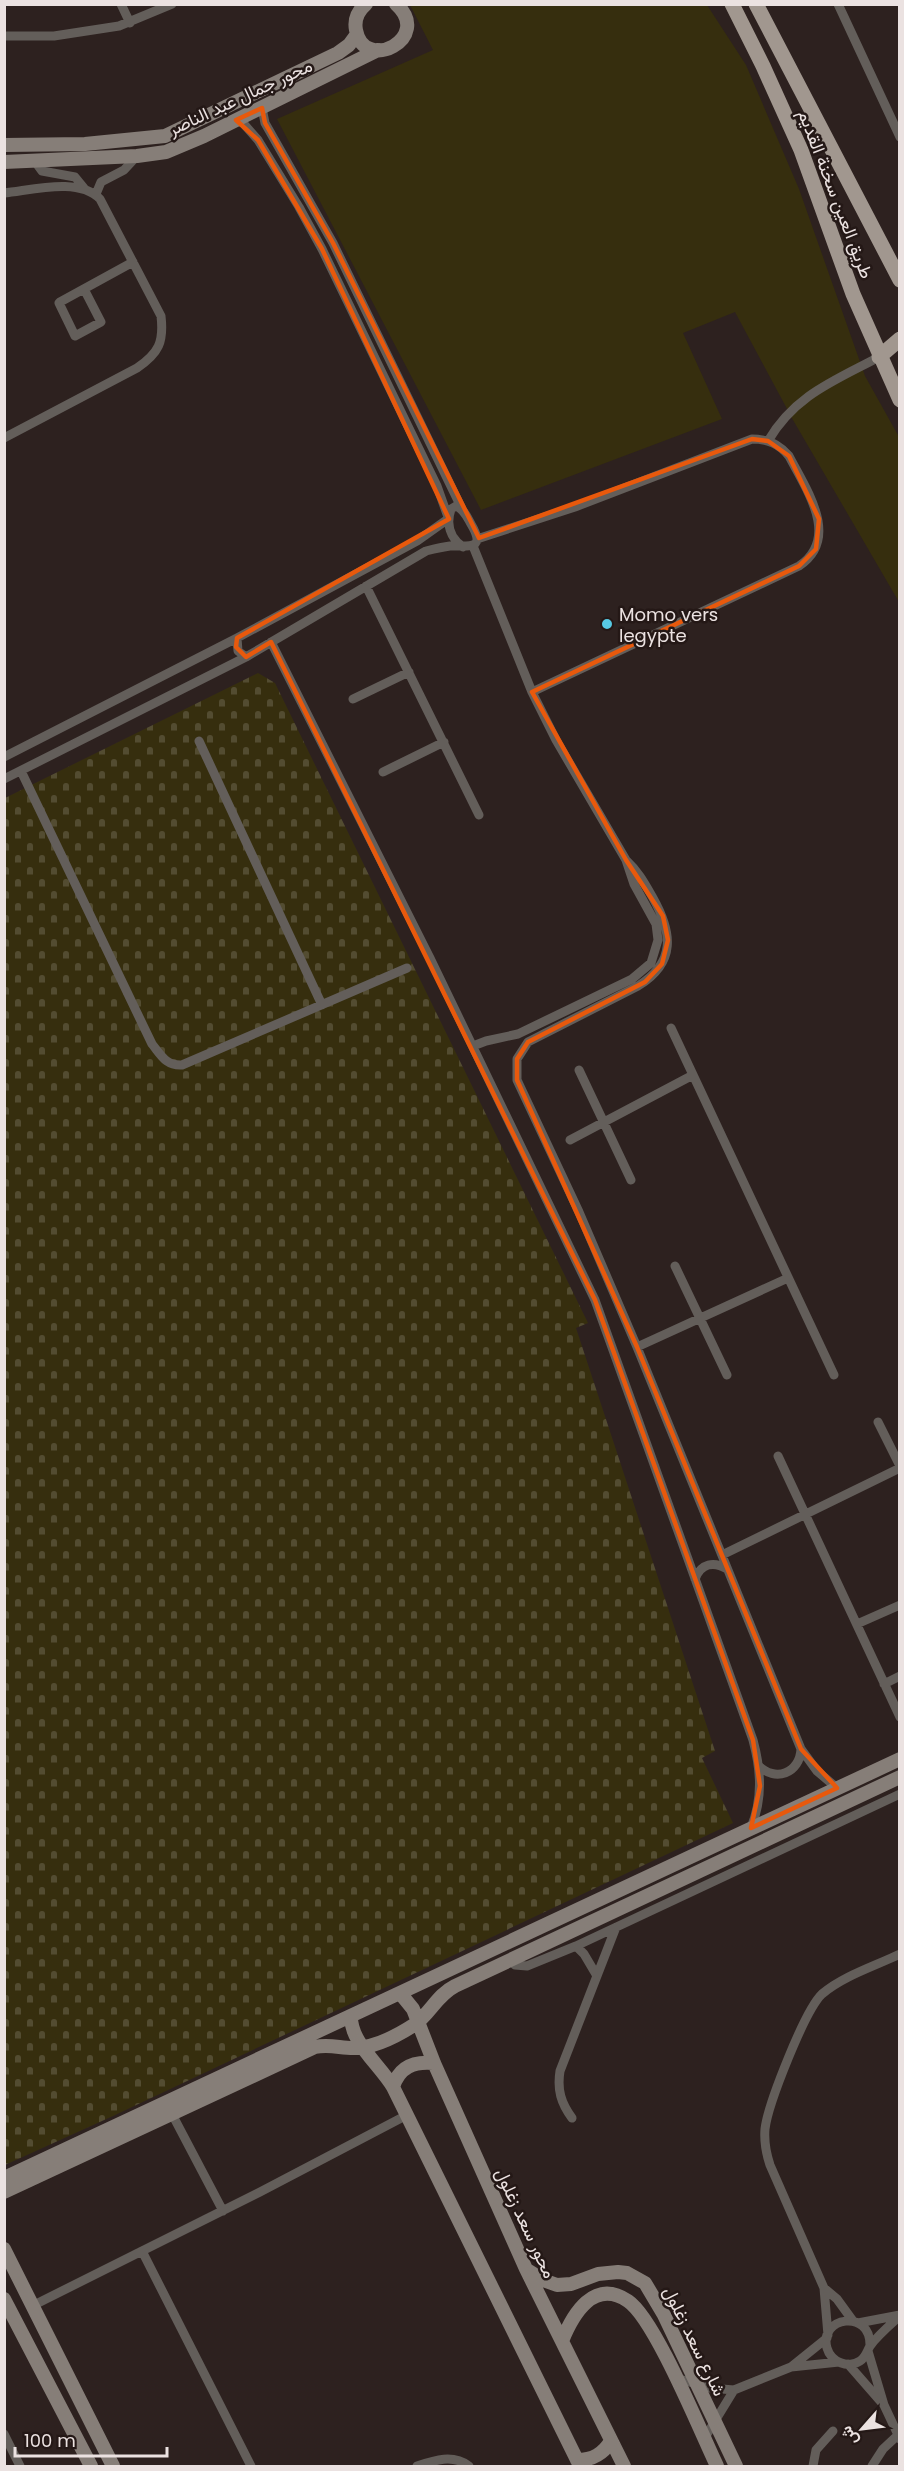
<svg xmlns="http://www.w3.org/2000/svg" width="904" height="2471" viewBox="0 0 904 2471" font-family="Poppins,Vazirmatn,sans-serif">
<defs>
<pattern id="cemetery-stones" width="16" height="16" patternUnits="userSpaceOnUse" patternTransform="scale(1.5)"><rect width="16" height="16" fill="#362e0e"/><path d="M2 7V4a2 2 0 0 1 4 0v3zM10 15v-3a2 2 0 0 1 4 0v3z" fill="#534c31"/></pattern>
</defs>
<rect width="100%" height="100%" fill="#2d211f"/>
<!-- grass -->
<path fill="#362e0e" d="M410 5H707L746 65 799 189 865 376 899 437V602L793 420 735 312 683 333 722 419 481 510 277 119 433 50Z"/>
<!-- cemetery -->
<path fill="url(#cemetery-stones)" d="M258 673 275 683 588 1323 576 1328 715 1751 702 1758 733 1823 113 2116 5 2165V798Z"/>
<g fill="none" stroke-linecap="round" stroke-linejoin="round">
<!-- street -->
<path stroke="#635e5a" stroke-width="9" d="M121 4 130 23
M838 4 900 137
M4 36H54L119 26 172 4
M262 108 265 123 333 243 462 509
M236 120 243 123 258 140 299 207 322 249 437 486 448 517
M34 160 42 171 75 177 84 188
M4 193C33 190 79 177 100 199L161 316C164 342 159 353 137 368L4 438
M96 194 101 182 124 170 137 156
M84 289 101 322 75 336 59 303 60 302 133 262
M768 441C795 395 834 381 879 357
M477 539 575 507 752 439C768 439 779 444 789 456 806 489 841 538 799 566L532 692
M473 546 532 692 556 740 626 860 634 884 656 924 658 940 651 963 632 979 518 1034 486 1041 473 1046
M366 586 479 815
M237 638 238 651 246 657
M271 642 430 958 595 1300 753 1740C761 1770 763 1798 751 1828
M353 699 409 672
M199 741 322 1005
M4 757 237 638 417 541 448 519
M21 771 152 1044C161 1055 166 1066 182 1065L407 968
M383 772 444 742
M4 779 246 657 426 551C434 549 442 547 450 546 468 545 487 551 471 524 467 517 464 509 456 506L451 509C446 524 450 538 463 547
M626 860C638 871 645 884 653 898 672 932 677 962 638 986L528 1042 517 1059V1080L579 1212 637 1347 801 1749 817 1771 837 1788
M671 1028 834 1375
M579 1070 631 1180
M570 1140 693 1075
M675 1266 727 1375
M637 1347 788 1278
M878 1422 900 1466
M778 1456 900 1717
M722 1555 900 1468
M695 1579C701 1563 714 1561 727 1569
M857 1624 900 1605
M884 1684 900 1676
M758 1765C775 1783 800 1773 801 1749
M576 1946 584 1954 597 1976
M509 1960 515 1965 527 1966 576 1946 900 1794
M172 2114 223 2211
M572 2118C561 2103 557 2090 560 2071L616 1927
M142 2251 251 2466
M824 2288 837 2299 853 2321
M32 2306 260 2192 407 2115
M858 2323 900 2315
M828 2335 824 2288 770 2165C766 2153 764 2141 765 2129 768 2104 805 2010 822 1994 843 1976 875 1966 900 1954
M870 2346C871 2308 818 2317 827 2348 831 2362 848 2369 860 2361 866 2357 867 2351 870 2346 878 2335 890 2325 900 2316
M868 2351 884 2405 900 2439
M848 2364 882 2403
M791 2367 827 2338
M676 2378 710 2388 734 2390 791 2367 839 2362
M4 2434 20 2466
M704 2439 734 2390
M417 2466C435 2460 453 2454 469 2466
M813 2466 816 2450 833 2431
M872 2466 883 2449 898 2435"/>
<!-- secondary -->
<path stroke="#867e78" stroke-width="14" d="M366 4C358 11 354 20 356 30 364 74 434 38 396 4
M4 145 85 144 165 136 338 53 349 45 357 34
M4 162 137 156 166 152 204 136 378 50
M400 1993 413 2009 434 2063 526 2269 624 2466
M351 2016C350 2042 380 2065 393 2087L580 2466
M393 2087C399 2067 414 2061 434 2063
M4 2178 900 1759
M4 2192 315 2047C329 2044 340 2048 353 2048 374 2048 397 2036 414 2025 430 2014 437 1995 455 1986L900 1777
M4 2249 113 2466
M527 2270 543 2280 557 2285 571 2284 598 2274 618 2272 627 2273 645 2283 664 2315 736 2466
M4 2299 91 2466
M562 2341C573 2314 594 2278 628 2301 655 2319 701 2433 717 2466
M577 2460C593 2460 603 2454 611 2441"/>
<!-- primary -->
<path stroke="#a1978f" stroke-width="15" d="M732 4 763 66 801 150 853 294 900 400
M756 4 900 280
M879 357 900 339"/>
</g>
<!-- marked area -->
<path fill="none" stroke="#e8590c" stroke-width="4.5" stroke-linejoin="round" d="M262 108 265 123 333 243 479 538 752 439 768 441 789 456 819 519 816 549 799 566 532 692 626 860 663 916 668 940 662 964 645 982 528 1042 517 1059V1080L637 1347 801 1749 837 1788 751 1828 760 1786 753 1740 595 1300 271 642 246 657 236 647 237 638 449 519 322 249 258 140 236 120Z"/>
<!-- markers -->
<circle fill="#57c9e3" stroke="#241816" stroke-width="2" cx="607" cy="624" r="6"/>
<g text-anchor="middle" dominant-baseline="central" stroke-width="5" stroke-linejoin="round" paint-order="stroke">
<!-- street labels -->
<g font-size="18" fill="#ebe2e1" stroke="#241816">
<text transform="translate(240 97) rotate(-25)">محور جمال عبد الناصر</text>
<text transform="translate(836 194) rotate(69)">طريق العين سخنة القديم</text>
<text transform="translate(526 2223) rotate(65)">محور سعد زغلول</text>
<text transform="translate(695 2341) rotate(64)">شارع سعد زغلول</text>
</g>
<!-- poi labels -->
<g font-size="18" fill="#ebe2e1" stroke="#241816" text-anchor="start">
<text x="619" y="614">Momo vers<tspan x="619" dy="21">legypte</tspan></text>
</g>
</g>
<!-- border -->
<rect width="904" height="2471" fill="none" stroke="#ebe2e1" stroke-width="12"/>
<!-- north arrow -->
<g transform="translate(862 2429) rotate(242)" stroke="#241816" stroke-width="4.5" paint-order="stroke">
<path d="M0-4.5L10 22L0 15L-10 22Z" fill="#ebe2e1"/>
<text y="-9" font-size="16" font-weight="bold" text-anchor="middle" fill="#ebe2e1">ش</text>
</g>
<!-- scale -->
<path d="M15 2447v9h152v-9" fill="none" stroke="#ebe2e1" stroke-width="3"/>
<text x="24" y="2447" font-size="18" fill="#ebe2e1" stroke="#241816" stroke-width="4.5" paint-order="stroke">100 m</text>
</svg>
